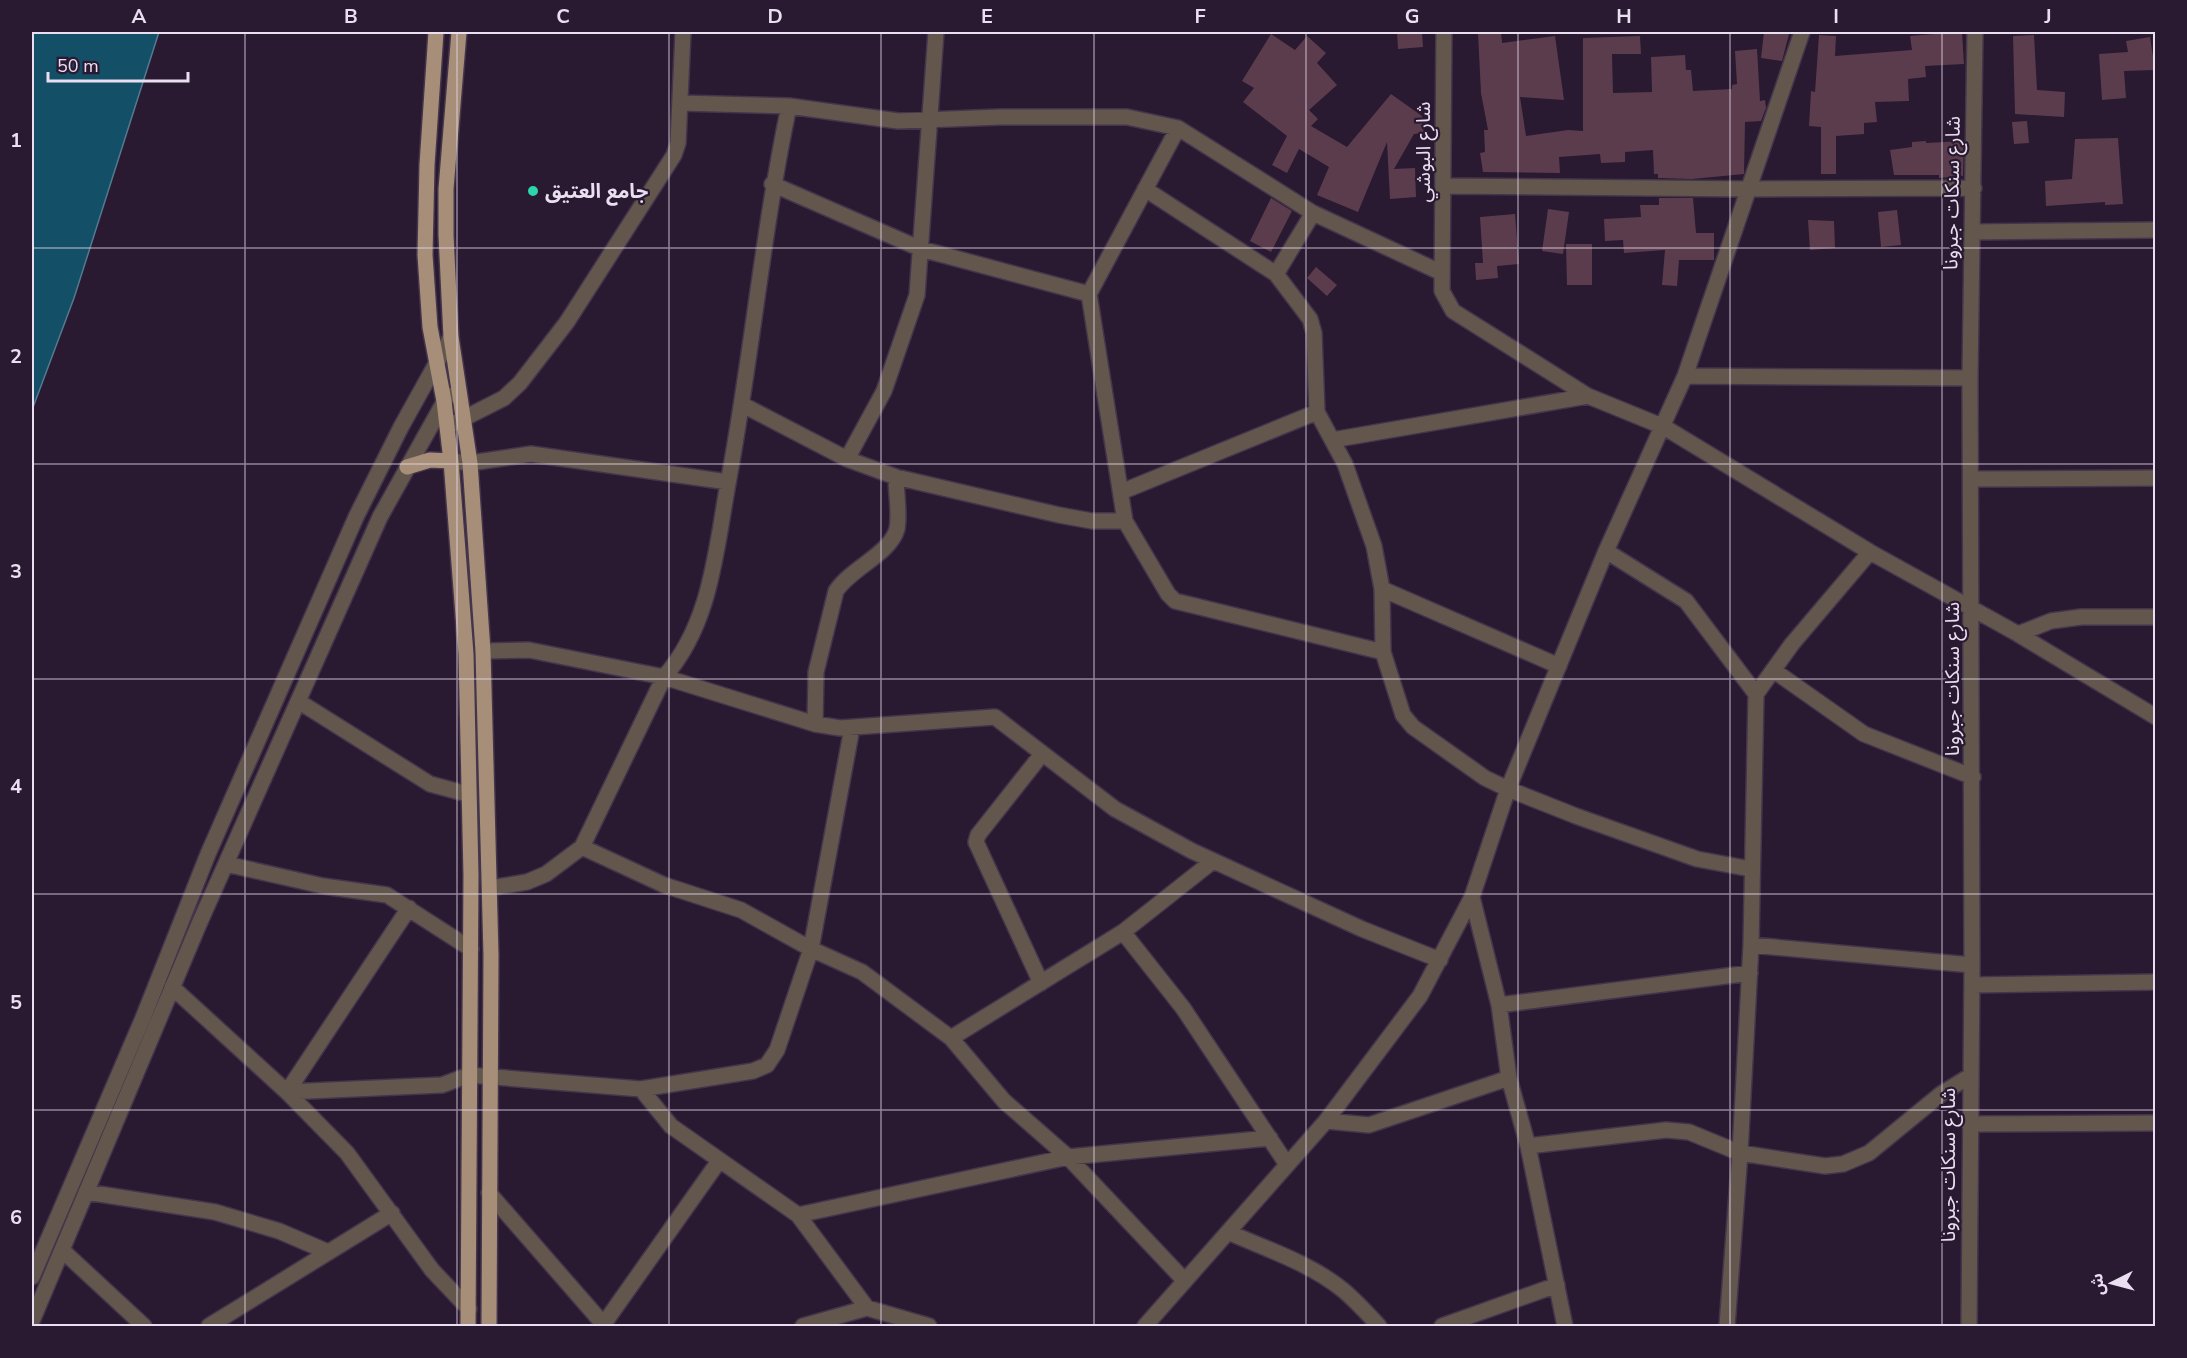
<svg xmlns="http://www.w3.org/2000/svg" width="2187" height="1358" viewBox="0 0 2187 1358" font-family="'Nunito Sans','Noto Sans Arabic',sans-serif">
<rect width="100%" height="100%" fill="#291931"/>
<!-- water -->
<path fill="#134f67" stroke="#547a90" stroke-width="1.5" d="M32 32H159L74 298 32 410Z"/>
<!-- building -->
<path fill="#5b3c4d" d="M1397 32H1422L1423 47 1398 49Z
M1501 32 1502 43 1555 36 1564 100 1520 97 1526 136 1568 130 1583 131V38L1640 36 1641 54H1612L1613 93 1652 92 1651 57 1685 55 1686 70H1691L1693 91 1732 89V85L1737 84 1735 51 1757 49 1760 101 1765 100 1766 108 1761 121 1745 122 1744 174 1692 179 1658 178V174H1654L1653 150 1625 152V162L1601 163 1600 154 1559 157 1560 173 1483 172 1480 153 1485 152 1484 130H1488L1481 93 1478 33Z
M1764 32 1789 34 1782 61 1761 58Z
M1934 32H1962L1964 64 1925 66 1926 77 1908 79 1909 101 1875 102 1877 122 1864 123V134L1836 136V174H1821V127L1809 126 1811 91 1815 92 1819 35 1836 36 1835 56 1912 50 1910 36 1934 34Z
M1271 34 1295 50 1307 36 1326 53 1317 63 1337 85 1309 110 1318 119 1311 126 1347 147 1391 94 1422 116 1424 133 1414 134 1394 169 1415 168 1416 197 1390 199 1387 142 1358 212 1317 195 1329 167 1299 149 1287 173 1272 165 1287 136 1243 102 1254 88 1242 81Z
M2034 35 2037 90 2065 92 2064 117 2015 114 2013 36Z
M2150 37 2155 70 2124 71 2126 98 2102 100 2099 54 2128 52 2126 41Z
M2027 121 2029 143 2014 144 2012 122Z
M2118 138 2123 204 2105 205V202L2046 206 2045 181 2072 179 2075 139Z
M1926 141V143L1964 141 1963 176 1939 178V175H1894L1890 150 1912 147V142Z
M1271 198 1292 211 1271 252 1250 241Z
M1659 198H1693L1696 233H1714V260H1679L1677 286 1662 285 1665 250 1624 253 1623 240 1605 241 1604 219 1641 217 1640 205H1659Z
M1548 209 1569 212 1563 254 1542 251Z
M1897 210 1901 245 1881 247 1878 212Z
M1515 214 1519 264 1497 266 1498 278 1476 280 1475 263H1483L1480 217Z
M1808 220 1834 221 1835 248 1810 250Z
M1566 244H1592V285H1567Z
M1316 267 1337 285 1327 296 1307 278Z"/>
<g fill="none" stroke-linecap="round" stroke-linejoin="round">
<defs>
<path id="minor" d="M1444 32 1442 291 1453 311 1588 396 1664 427 1870 552 2018 634 2156 717
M680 103 789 106 898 121 1000 117H1127L1178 128 1313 213 1276 274 1310 319 1314 333 1317 412 1345 464 1374 546 1382 589 1383 652 1403 715 1413 727 1485 778 1508 789 1576 816 1697 859 1751 869
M1178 128 1089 294 1125 521 1168 594 1175 601 1383 652
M772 184 921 249 1089 294
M1444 186 1749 189 1974 188
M1145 189 1276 274
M1313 213 1442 273
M1973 232 2156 230
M1685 376 1970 378
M743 405 847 459 896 477 1059 515 1092 521H1125
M447 427 504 398 520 383 567 322 674 155 678 143 683 32
M1332 440 1588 396
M847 459 884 391 917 295 936 32
M451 461 470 463 531 454 728 482
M1972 479 2156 478
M1121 492 1317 412
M1606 551 1686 601 1756 694 1751 945 1740 1153 1727 1326
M1382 589 1559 666
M2018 634 2051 621 2081 617H2156
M483 651 529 650 664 677 815 724 840 728 995 717 1115 809 1192 851 1362 929 1440 960
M1773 670 1864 734 1973 777
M1756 694 1792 644 1870 552
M298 701 430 784 467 794
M815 724 816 672 836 591C851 568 890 554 897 529 900 513 896 494 896 477
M582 847 664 885 741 910 811 949 862 972 951 1038 1004 1101 1068 1157 1185 1281
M226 864 323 886 387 895 471 949
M490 888 527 882 546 874 582 847 664 677C712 623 716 547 729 478 752 354 763 229 789 106
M1472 897 1499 1005 1509 1078 1528 1146 1565 1326
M1123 932 1183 1008 1286 1163
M1751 945 1972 965
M1041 983 976 842 978 835 1042 754
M1972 985 2156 982
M172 987 287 1092 347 1153 432 1270 469 1309
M1499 1005 1750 973
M951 1038 1123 932 1213 861
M641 1089 671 1126 798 1215 867 1308
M287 1092 442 1085 469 1075 641 1089 753 1071 767 1065 777 1050 811 949 852 728
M287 1092 409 908
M1326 1121 1369 1125 1509 1078
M1969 1124 2156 1123
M1528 1146 1666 1130 1689 1132 1740 1153 1825 1166 1843 1164 1869 1153 1941 1094 1970 1076
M86 1192 215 1212 279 1231 328 1252
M489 1193 605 1326
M798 1215 1068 1157 1270 1138
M1228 1232C1266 1249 1310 1263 1343 1290 1356 1301 1368 1314 1379 1326
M62 1250 144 1326
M32 1277 143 1018 208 854 356 517 401 427 451 337
M32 1321 199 924 380 517 448 395
M603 1325 719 1161
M209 1326 392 1213
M803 1326 867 1308 929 1326
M1145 1326 1326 1121 1420 996 1472 897 1508 789 1606 551 1685 376 1802 32
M1442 1326 1557 1285
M1969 1326 1972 965 1970 378 1975 32"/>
<path id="major" d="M436 32 427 165 425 255 430 327 444 401 451 461 466 654 471 875 468 1326
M459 32 446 189V235L451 337 470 463 483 651 491 955 489 1326
M407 467 430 460 451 461"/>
</defs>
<!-- minor casing -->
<use href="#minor" stroke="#44354c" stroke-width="18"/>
<!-- major casing -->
<use href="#major" stroke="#44354c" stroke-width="18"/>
<!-- minor -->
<use href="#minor" stroke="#63574d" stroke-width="15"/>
<!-- major -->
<use href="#major" stroke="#a68e78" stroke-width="15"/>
</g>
<!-- grid -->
<path fill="none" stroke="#eadff0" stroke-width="1.5" stroke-opacity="0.55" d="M245 32V1326M457 32V1326M669 32V1326M881 32V1326M1094 32V1326M1306 32V1326M1518 32V1326M1730 32V1326M1942 32V1326M32 248H2156M32 464H2156M32 679H2156M32 894H2156M32 1110H2156"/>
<!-- markers -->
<circle fill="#2dd5ab" stroke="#291931" stroke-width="2" cx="533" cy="191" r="6"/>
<g text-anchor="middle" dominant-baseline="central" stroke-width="4.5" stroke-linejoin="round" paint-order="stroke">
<!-- street labels -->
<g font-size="20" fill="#eadff0" stroke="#291931">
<text transform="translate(1423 152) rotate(-90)">شارع البوشي</text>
<text transform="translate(1952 193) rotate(-89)">شارع سنكات جبرونا</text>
<text transform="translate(1952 679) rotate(-90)">شارع سنكات جبرونا</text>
<text transform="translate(1948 1165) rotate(-90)">شارع سنكات جبرونا</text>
</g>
<!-- poi labels -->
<g font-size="20" font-weight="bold" fill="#eadff0" stroke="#291931" text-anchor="start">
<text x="545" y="191">جامع العتيق</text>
</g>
</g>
<!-- border -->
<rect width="2187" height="1358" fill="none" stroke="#291931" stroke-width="66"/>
<!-- north arrow -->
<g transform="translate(2112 1283) rotate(264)" stroke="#291931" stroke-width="4.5" paint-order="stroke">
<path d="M0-4.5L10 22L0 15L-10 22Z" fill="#eadff0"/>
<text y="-9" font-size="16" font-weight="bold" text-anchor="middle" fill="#eadff0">ش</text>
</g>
<!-- scale -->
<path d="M48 72v9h140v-9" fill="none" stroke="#eadff0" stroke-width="3"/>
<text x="57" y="72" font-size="18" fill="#eadff0" stroke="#291931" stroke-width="4.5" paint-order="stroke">50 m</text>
<rect x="33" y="33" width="2121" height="1292" fill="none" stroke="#eadff0" stroke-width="2"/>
<g font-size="20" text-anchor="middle" font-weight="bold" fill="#eadff0">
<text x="139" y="23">A</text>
<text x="351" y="23">B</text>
<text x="563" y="23">C</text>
<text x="775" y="23">D</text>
<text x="987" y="23">E</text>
<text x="1200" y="23">F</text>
<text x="1412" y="23">G</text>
<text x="1624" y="23">H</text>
<text x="1836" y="23">I</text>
<text x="2048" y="23">J</text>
<text x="16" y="147">1</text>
<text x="16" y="363">2</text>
<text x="16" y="578">3</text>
<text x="16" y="793">4</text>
<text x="16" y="1009">5</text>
<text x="16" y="1224">6</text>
</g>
</svg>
